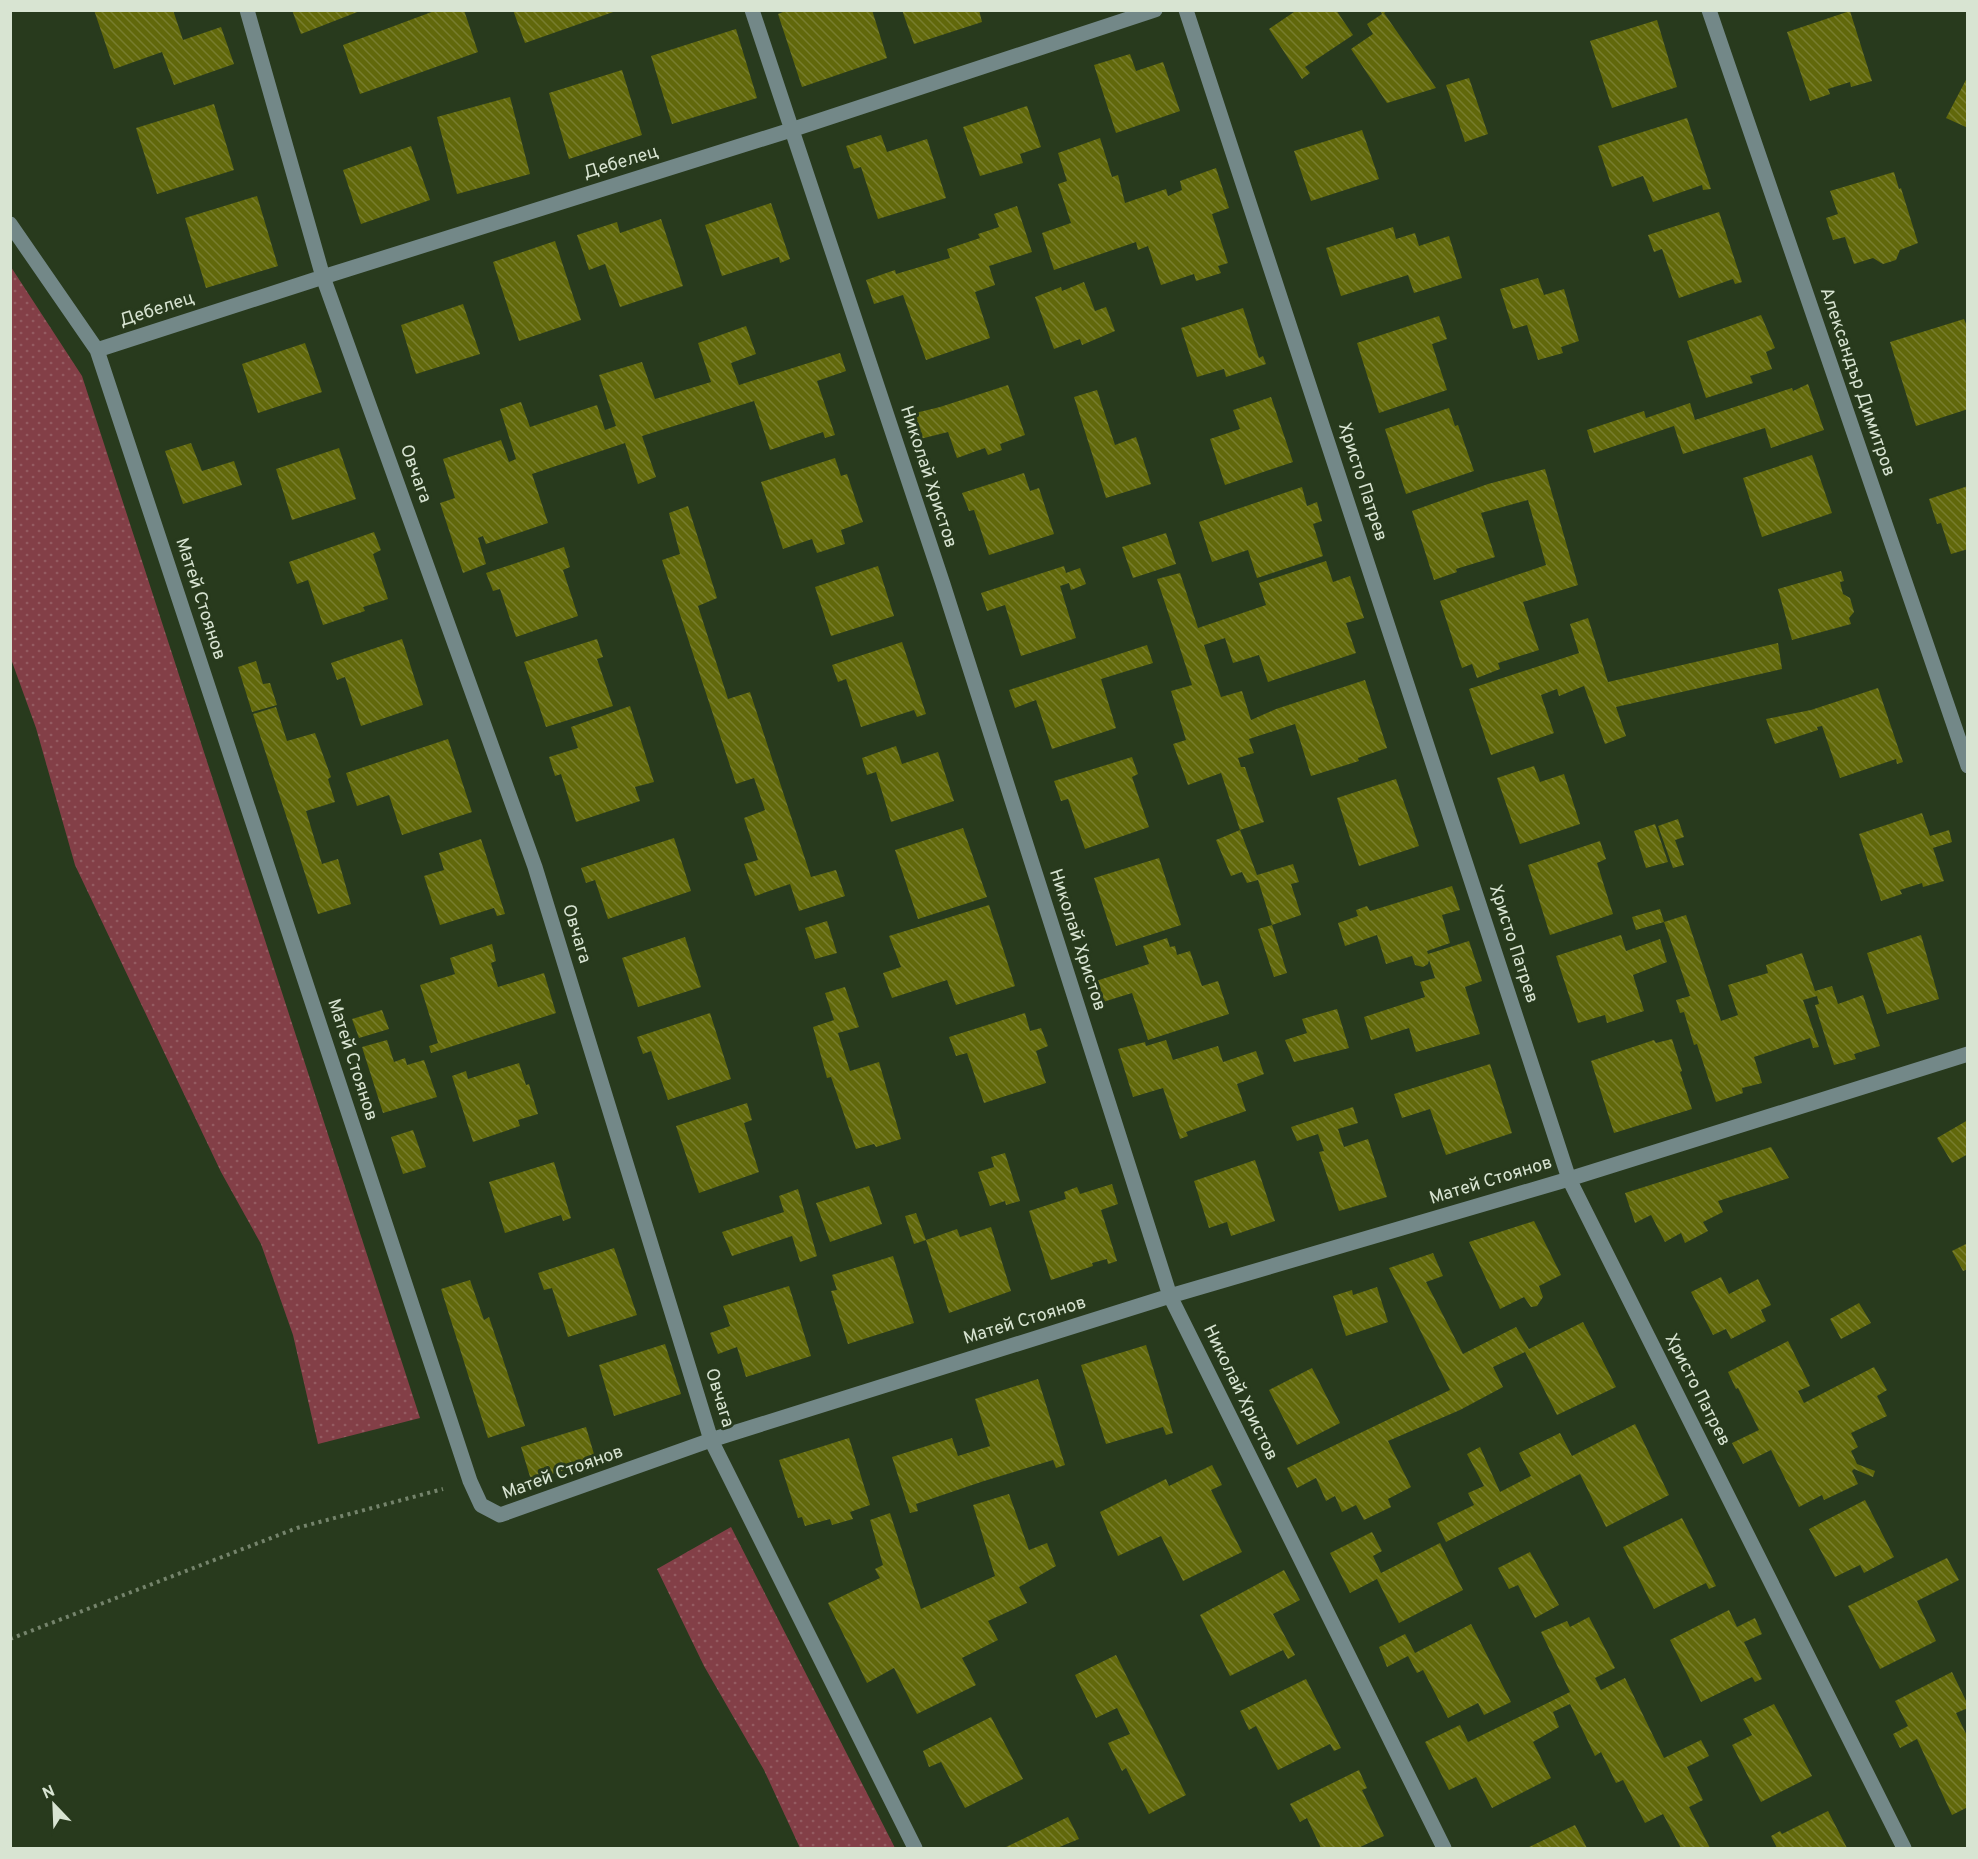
<svg xmlns="http://www.w3.org/2000/svg" width="1978" height="1859" viewBox="0 0 1978 1859" font-family="Overpass,sans-serif">
<defs>
<pattern id="garden-dots" width="8" height="8" patternUnits="userSpaceOnUse" patternTransform="scale(1.5)"><rect width="8" height="8" fill="#833f47"/><path d="M2 2h.1M6 6h.1" fill="none" stroke="#945b61" stroke-width="1.8" stroke-linecap="round"/></pattern>
<pattern id="building-back-hatch" width="6" height="6" patternUnits="userSpaceOnUse" patternTransform="scale(1.5)"><rect width="6" height="6" fill="#61680b"/><path d="M-1 5l2 2M0 0l6 6M5-1l2 2" fill="none" stroke="#777d2e"/></pattern>
</defs>
<rect width="100%" height="100%" fill="#283a1d"/>
<!-- garden -->
<path fill="url(#garden-dots)" d="M11 267 82 376 420 1418 318 1444 293 1335 261 1244 221 1172 75 865 36 728 11 659Z
M731 1527 895 1848H800L764 1770 704 1666 657 1569Z"/>
<!-- building -->
<path fill="url(#building-back-hatch)" d="M94 10H173L183 40 221 27 234 64 174 85 162 52 114 69Z
M292 10H360V11L301 34Z
M437 10H464L478 52 360 94 343 45Z
M513 10H616V11L525 43Z
M788 10H872L887 58 802 87 778 14Z
M902 10H979L982 22 914 44Z
M1297 10H1336L1353 35 1305 67 1310 73 1302 79 1269 29Z
M1380 10H1388L1384 13 1436 88 1387 103 1351 49 1373 34 1367 24 1382 14Z
M1850 11 1872 81 1851 87 1850 82 1828 89 1830 94 1810 101 1787 32Z
M1657 20 1677 87 1612 108 1590 41Z
M736 29 757 98 672 124 651 56Z
M1130 54 1136 71 1163 62 1180 111 1116 133 1094 65Z
M622 70 642 135 569 159 549 93Z
M1968 76V128L1946 118Z
M1469 78 1488 134 1465 142 1446 85Z
M510 97 530 174 457 194 437 117Z
M214 104 234 170 157 194 136 128Z
M1027 106 1041 147 1020 154 1023 163 980 176 963 127Z
M1687 118 1711 189 1703 190 1702 185 1653 202 1643 176 1612 187 1598 146Z
M1362 130 1379 179 1311 201 1294 151Z
M881 135 887 152 927 139 946 198 878 219 861 167 854 169 846 146Z
M1100 138 1112 177 1118 175 1125 203 1166 189 1168 196 1182 190 1180 181 1216 168 1229 208 1212 214 1228 263 1218 266 1221 273 1196 281 1194 274 1161 285 1148 246 1138 250 1136 242 1054 270 1042 233 1071 223 1058 184 1067 181 1058 153Z
M411 146 430 200 361 224 343 170Z
M1894 172 1899 189 1901 188 1918 243 1900 250 1896 260 1883 264 1873 258 1854 264 1845 237 1833 240 1826 218 1838 214 1830 191Z
M257 196 278 266 206 288 185 218Z
M771 203 790 259 780 263 779 257 722 276 705 225Z
M1017 206 1032 252 989 266 995 285 975 292 990 338 926 360 903 295 874 304 866 280 895 270 896 274 950 258 947 249 980 238 978 234 999 227 994 214Z
M1719 212 1742 282 1735 284 1733 279 1679 298 1662 249 1654 252 1648 235Z
M661 219 683 286 620 307 605 264 589 270 577 235 617 222 620 233Z
M1393 227 1396 239 1415 233 1419 246 1449 236 1462 278 1414 293 1408 275 1341 296 1326 248Z
M555 241 581 320 519 341 493 262Z
M1538 278 1544 295 1564 289 1579 341 1561 347 1563 353 1538 360 1527 325 1513 329 1500 289Z
M1084 282 1095 311 1106 307 1115 331 1082 345 1080 339 1054 349 1035 297 1061 287 1062 291Z
M463 304 480 354 416 374 401 325Z
M1243 308 1259 358 1263 356 1266 364 1226 377 1224 369 1197 377 1181 328Z
M1761 315 1775 348 1766 352 1772 369 1750 376 1753 383 1706 398 1687 341Z
M1439 316 1447 339 1432 344 1447 390 1379 413 1357 343Z
M1964 319 1968 329V409L1916 426 1890 342Z
M746 326 756 354 731 363 739 385 840 353 846 371 817 381 835 435 825 438 823 432 770 450 754 401 642 436 656 477 638 484 625 443 532 474 548 523 486 544 483 536 478 538 486 564 463 573 440 503 455 498 443 459 501 440 509 462 516 459 500 409 521 402 530 427 597 405 605 430 616 426 599 375 642 362 655 399 711 382 698 343Z
M305 343 322 392 258 413 242 364Z
M1808 384 1824 430 1771 448 1765 428 1683 454 1674 426 1594 453 1587 430 1644 411 1646 418 1690 403 1695 420 1792 388 1793 391Z
M1008 385 1025 435 1000 444 1002 450 988 455 985 448 957 458 948 432 920 439 911 414 940 407Z
M1097 390 1115 445 1136 437 1151 484 1106 498 1074 397Z
M1271 397 1293 462 1225 485 1210 439 1240 429 1233 410Z
M1449 408 1455 426 1458 425 1474 471 1406 494 1385 429Z
M191 443 202 471 234 461 242 485 183 504 165 451Z
M339 448 356 499 292 520 276 469Z
M1812 455 1832 513 1762 537 1743 478Z
M835 458 841 476 847 474 863 522 841 530 845 544 817 553 812 539 783 549 761 482Z
M1545 469 1578 585 1523 602 1539 650 1498 663 1500 669 1477 678 1472 664 1462 668 1440 601 1546 565 1528 500 1481 513 1495 557 1456 569 1457 572 1434 580 1412 511 1488 484Z
M1024 473 1030 491 1039 488 1054 534 989 555 974 510 969 511 962 493Z
M1968 486V549L1951 554 1941 523 1937 524 1929 499Z
M1302 487 1307 506 1317 502 1322 521 1313 524 1323 556 1257 578 1248 550 1212 562 1199 522Z
M688 506 717 598 698 606 728 699 750 692 811 877 836 870 845 896 799 911 790 884 755 896 744 864 758 860 744 818 765 810 754 778 736 784 662 560 680 554 669 513Z
M374 532 381 550 373 554 388 599 363 607 365 611 323 625 308 580 297 584 289 562Z
M1166 533 1176 564 1133 578 1122 547Z
M564 547 570 567 563 570 578 616 516 637 500 589 493 591 486 573Z
M1326 561 1333 582 1350 576 1364 618 1346 623 1356 653 1268 682 1259 655 1233 663 1225 638 1204 645 1221 697 1242 691 1251 720 1276 709 1365 680 1387 748 1358 758 1359 761 1311 776 1295 724 1249 739 1254 753 1238 758 1241 767H1245L1264 822 1240 830 1221 773 1188 785 1173 744 1186 740 1171 691 1192 685 1157 579 1180 573 1198 628 1266 605 1259 583Z
M878 566 894 616 831 636 815 587Z
M1064 566 1066 573 1080 568 1086 584 1071 590 1069 583 1060 586 1076 638 1021 656 1005 605 987 611 981 593Z
M1841 571 1844 581 1840 582 1843 594 1850 598 1854 612 1849 618 1851 624 1792 640 1778 589Z
M1588 618 1608 682 1778 643 1782 669 1616 707 1626 736 1605 744 1584 686 1559 696 1557 689 1541 695 1554 733 1491 755 1469 689 1579 653 1570 624Z
M402 639 423 705 361 726 345 677 337 680 331 663Z
M597 639 603 657 597 659 613 706 546 727 524 662Z
M902 642 926 714 917 717 914 710 861 727 846 679 838 682 832 665Z
M1147 645 1153 663 1101 679 1116 728 1052 749 1036 700 1015 708 1009 690Z
M256 661 263 684 270 683 277 705 252 712 238 667Z
M1878 688 1903 762 1897 764 1896 759 1840 778 1822 726 1817 727 1818 730 1775 744 1766 719 1811 710Z
M630 706 654 782 635 787 640 801 576 822 561 774 555 776 549 757 578 748 571 727Z
M276 707 287 741 315 733 331 777 328 779 335 802 306 811 322 864 338 859 351 904 318 914 253 714Z
M448 739 472 812 402 835 389 795 357 806 346 773Z
M896 746 902 764 938 752 954 801 891 822 876 772 867 775 862 758Z
M1132 757 1138 774 1132 777 1149 827 1085 849 1068 799 1061 801 1054 781Z
M1534 766 1540 782 1564 774 1580 824 1520 844 1497 778Z
M1396 779 1419 846 1359 866 1337 798Z
M1922 813 1930 836 1949 830 1952 842 1933 848 1944 881 1923 887 1922 883 1900 890 1902 894 1881 901 1859 834Z
M1678 819 1684 837 1675 840 1684 865 1673 868 1658 826Z
M1655 824 1668 862 1646 868 1634 831Z
M963 828 987 897 918 919 895 850Z
M1240 830 1257 875 1293 864 1299 882 1291 884 1301 915 1272 925 1258 880 1247 883 1242 872 1231 876 1216 840Z
M674 838 691 891 608 919 595 880 586 883 581 868Z
M481 839 505 914 497 916 494 908 440 925 424 876 444 870 439 853Z
M1600 841 1606 859 1597 863 1613 914 1550 935 1528 865Z
M1159 858 1181 925 1116 946 1094 878Z
M1452 886 1460 910 1442 915 1450 943 1427 951 1428 954 1469 941 1482 981 1465 987 1480 1034 1416 1052 1409 1028 1371 1040 1364 1017 1425 997 1420 982 1435 978 1429 960 1428 964 1423 967 1415 965 1412 956 1386 964 1377 935 1345 946 1338 923 1358 916 1356 910 1367 906 1370 911Z
M989 905 1015 986 956 1005 947 980 892 998 883 973 901 967 889 936Z
M1660 909 1664 922 1636 930 1632 917Z
M1686 915 1721 1021 1738 1015 1728 985 1768 973 1766 965 1802 953 1815 991 1832 986 1838 1004 1863 995 1880 1046 1854 1054 1856 1059 1834 1065 1815 1005 1819 1004 1817 996 1803 1000 1819 1047 1813 1048 1810 1038 1754 1057 1762 1083 1742 1088 1743 1093 1716 1102 1697 1044 1694 1045 1684 1012 1680 1013 1676 1000 1690 996 1664 922Z
M827 921 837 953 815 959 805 928Z
M1272 925 1287 973 1274 977 1258 929Z
M1621 935 1626 951 1660 939 1667 962 1633 975 1644 1011 1607 1023 1605 1015 1578 1023 1556 956Z
M1921 935 1939 999 1887 1014 1867 953Z
M685 937 701 987 638 1007 622 958Z
M1167 938 1170 947 1175 946 1177 955 1190 951 1202 986 1218 981 1229 1014 1148 1040 1132 993 1103 1002 1096 981 1149 964 1143 946Z
M492 944 496 961 491 963 498 987 544 973 556 1013 431 1053 429 1046 438 1043 420 985 455 974 450 958Z
M845 987 859 1027 838 1033 850 1071 879 1062 901 1139 876 1147 874 1144 856 1149 831 1077 827 1078 813 1027 834 1020 825 993Z
M1337 1009 1349 1048 1294 1062 1285 1040 1307 1033 1302 1019Z
M382 1010 389 1029 359 1038 352 1019Z
M710 1013 731 1079 668 1100 651 1051 643 1054 637 1037Z
M1025 1013 1030 1031 1041 1028 1048 1046 1036 1051 1046 1083 984 1103 967 1053 956 1056 949 1037Z
M1672 1039 1682 1071 1680 1072 1692 1109 1614 1133 1591 1061 1654 1040 1656 1043Z
M387 1040 394 1062 405 1058 407 1065 424 1060 437 1097 383 1113 362 1047Z
M1166 1040 1173 1060 1218 1046 1223 1062 1256 1051 1264 1074 1237 1084 1246 1111 1186 1132 1188 1136 1180 1139 1163 1088 1133 1097 1118 1049 1145 1042 1146 1046Z
M519 1063 526 1085 529 1084 538 1114 518 1120 520 1126 473 1142 452 1076 466 1071 468 1079Z
M1490 1064 1512 1133 1446 1155 1430 1109 1402 1118 1394 1094Z
M747 1103 752 1120 744 1123 759 1172 699 1193 676 1126Z
M1353 1107 1358 1123 1338 1129 1344 1147 1368 1139 1387 1197 1339 1211 1319 1152 1324 1151 1318 1134 1297 1141 1291 1127Z
M1968 1120V1154L1952 1163 1937 1138Z
M413 1130 426 1167 403 1174 391 1137Z
M1771 1147 1789 1178 1718 1201 1723 1212 1703 1222 1708 1231 1685 1243 1681 1233 1665 1242 1651 1215 1635 1223 1625 1193Z
M1005 1153 1020 1201 1006 1205 1005 1201 990 1206 978 1172 994 1167 991 1157Z
M1255 1160 1275 1221 1231 1236 1227 1222 1209 1228 1194 1181Z
M554 1162 571 1218 563 1221 561 1215 505 1233 489 1182Z
M1112 1184 1118 1204 1101 1210 1117 1261 1108 1264 1107 1259 1092 1263 1093 1266 1051 1280 1029 1211 1066 1199 1064 1192 1077 1187 1080 1194Z
M869 1186 882 1224 830 1242 816 1203Z
M798 1189 817 1256 800 1262 792 1236 732 1256 722 1232 784 1212 779 1196Z
M916 1213 926 1240 957 1229 960 1237 991 1227 1011 1291 949 1313 926 1240 914 1244 905 1216Z
M1534 1221 1561 1275 1539 1286 1543 1297 1537 1306 1531 1307 1524 1297 1500 1309 1469 1242Z
M1968 1243V1269L1963 1271 1952 1251Z
M614 1248 637 1315 568 1337 552 1288 544 1290 538 1273Z
M1433 1253 1443 1276 1426 1282 1463 1354 1516 1327 1529 1349 1583 1322 1616 1387 1557 1415 1525 1352 1493 1367 1503 1387 1460 1410 1388 1441 1411 1487 1388 1499 1391 1507 1364 1520 1356 1505 1342 1512 1335 1496 1326 1501 1316 1478 1297 1488 1287 1468 1450 1390 1389 1268Z
M893 1256 914 1323 848 1344 831 1291 837 1290 832 1275Z
M1721 1277 1729 1294 1758 1279 1771 1305 1761 1310 1766 1321 1731 1339 1726 1329 1713 1335 1691 1292Z
M470 1280 484 1320 489 1317 525 1426 488 1438 441 1289Z
M789 1286 811 1356 746 1377 737 1347 718 1354 710 1333 730 1326 723 1306Z
M1377 1287 1388 1322 1346 1336 1333 1296 1352 1290 1353 1295Z
M1859 1303 1871 1323 1841 1339 1830 1319Z
M1788 1341 1810 1386 1798 1391 1804 1403 1874 1367 1887 1390 1877 1396 1887 1416 1851 1433 1858 1447 1851 1451 1857 1464 1875 1471 1873 1477 1854 1469 1852 1471 1858 1484 1824 1500 1822 1495 1799 1507 1771 1450 1743 1464 1732 1443 1759 1430 1738 1388 1736 1389 1728 1372Z
M665 1344 681 1394 614 1416 599 1365Z
M1146 1345 1173 1433 1166 1435 1163 1427 1106 1444 1081 1365Z
M1312 1368 1340 1423 1297 1445 1269 1390Z
M1038 1379 1065 1465 1056 1468 1053 1460 984 1481 916 1504 918 1511 910 1513 892 1457 952 1438 958 1456 990 1446 975 1399Z
M1635 1424 1669 1495 1606 1527 1580 1474 1446 1542 1437 1523 1474 1505 1468 1493 1484 1486 1467 1454 1480 1447 1500 1492 1531 1476 1519 1453 1560 1433 1572 1456Z
M586 1427 596 1461 531 1480 521 1447Z
M849 1438 870 1505 850 1512 853 1519 832 1525 830 1519 805 1526 802 1517 798 1518 779 1460Z
M1212 1465 1222 1485 1211 1490 1242 1552 1183 1581 1161 1536 1118 1556 1100 1512 1166 1479 1169 1486Z
M1009 1494 1029 1550 1047 1543 1056 1566 1019 1587 1027 1603 988 1621 998 1640 962 1658 976 1685 917 1714 894 1668 867 1683 828 1603 880 1578 875 1569 883 1565 870 1520 890 1513 921 1609 995 1576 973 1505Z
M1865 1500 1894 1557 1864 1573 1860 1565 1835 1577 1809 1529Z
M1682 1518 1716 1586 1709 1589 1706 1583 1654 1609 1623 1547Z
M1372 1532 1382 1551 1373 1556 1381 1573 1440 1543 1463 1590 1399 1623 1377 1579 1350 1593 1330 1553Z
M1530 1552 1559 1605 1535 1618 1518 1585 1509 1589 1498 1568Z
M1947 1558 1959 1580 1917 1601 1936 1641 1880 1669 1848 1606Z
M1284 1570 1300 1600 1273 1614 1295 1655 1288 1659 1283 1650 1230 1676 1200 1615Z
M1729 1610 1737 1627 1755 1618 1762 1634 1744 1642 1762 1679 1755 1682 1752 1677 1701 1702 1670 1640Z
M1589 1617 1615 1668 1595 1678 1601 1690 1625 1678 1664 1758 1701 1740 1709 1756 1687 1767 1703 1800 1689 1807 1710 1848H1681L1663 1814 1645 1823 1623 1780 1616 1783 1601 1752 1595 1756 1570 1704 1553 1712 1559 1727 1533 1742 1551 1778 1492 1808 1476 1777 1449 1790 1425 1742 1460 1725 1468 1742 1570 1692 1541 1632 1567 1621 1570 1627Z
M1471 1624 1511 1702 1484 1715 1478 1703 1448 1718 1423 1670 1417 1673 1408 1656 1387 1667 1379 1647 1405 1634 1415 1653Z
M1116 1655 1186 1795 1149 1814 1126 1768 1122 1771 1108 1743 1130 1734 1117 1708 1096 1718 1075 1675Z
M1952 1672 1968 1705V1708L1956 1713 1968 1738V1807L1952 1815 1917 1739 1900 1748 1893 1734 1908 1726 1895 1701Z
M1306 1679 1341 1748 1334 1751 1330 1744 1278 1770 1256 1726 1249 1730 1240 1711Z
M1774 1704 1812 1776 1761 1802 1732 1745 1752 1735 1743 1719Z
M991 1717 1023 1779 965 1808 941 1762 929 1767 923 1751Z
M1359 1770 1367 1788 1362 1790 1384 1836 1358 1848H1321L1307 1818 1300 1822 1290 1804Z
M1828 1811 1847 1848H1777L1771 1836 1780 1831 1782 1834Z
M1068 1817 1079 1839 1057 1848H1004Z
M1575 1825 1587 1848H1527Z"/>
<g fill="none" stroke-linecap="round" stroke-linejoin="round">
<!-- path -->
<path stroke="#75846c" stroke-width="4" stroke-dasharray="3 4.5" stroke-linecap="butt" d="M10 1639 297 1528 443 1489"/>
<!-- minor -->
<path stroke="#738888" stroke-width="15" d="M247 10 323 277 535 867 711 1440 915 1848
M752 10 943 584 1170 1296 1444 1848
M1186 10 1569 1179 1904 1848
M1709 10 1968 766
M10 224 97 350 470 1481 481 1505 500 1515 711 1440 1170 1296 1569 1179 1968 1054
M97 350 323 277 791 130 1155 10"/>
</g>
<g text-anchor="middle" dominant-baseline="central" stroke-width="6" stroke-linejoin="round" paint-order="stroke">
<!-- street labels -->
<g font-size="18" fill="#d8e4d2" stroke="#283a1d">
<text transform="translate(621 163) rotate(-17)">Дебелец</text>
<text transform="translate(157 310) rotate(-18)">Дебелец</text>
<text transform="translate(1857 382) rotate(71)">Александър Димитров</text>
<text transform="translate(415 474) rotate(70)">Овчага</text>
<text transform="translate(928 477) rotate(72)">Николай Христов</text>
<text transform="translate(1362 482) rotate(72)">Христо Патрев</text>
<text transform="translate(200 599) rotate(72)">Матей Стоянов</text>
<text transform="translate(576 934) rotate(73)">Овчага</text>
<text transform="translate(1077 940) rotate(72)">Николай Христов</text>
<text transform="translate(1513 944) rotate(72)">Христо Патрев</text>
<text transform="translate(352 1060) rotate(72)">Матей Стоянов</text>
<text transform="translate(1491 1181) rotate(-17)">Матей Стоянов</text>
<text transform="translate(1025 1321) rotate(-17)">Матей Стоянов</text>
<text transform="translate(1697 1390) rotate(63)">Христо Патрев</text>
<text transform="translate(1240 1393) rotate(64)">Николай Христов</text>
<text transform="translate(719 1398) rotate(73)">Овчага</text>
<text transform="translate(563 1473) rotate(-20)">Матей Стоянов</text>
</g>
</g>
<!-- border -->
<rect width="1978" height="1859" fill="none" stroke="#d8e4d2" stroke-width="24"/>
<!-- north arrow -->
<g transform="translate(54 1805) rotate(337)" stroke="#283a1d" stroke-width="4.5" paint-order="stroke">
<path d="M0-4.5L10 22L0 15L-10 22Z" fill="#d8e4d2"/>
<text y="-9" font-size="16" font-weight="bold" text-anchor="middle" fill="#d8e4d2">N</text>
</g>
</svg>
